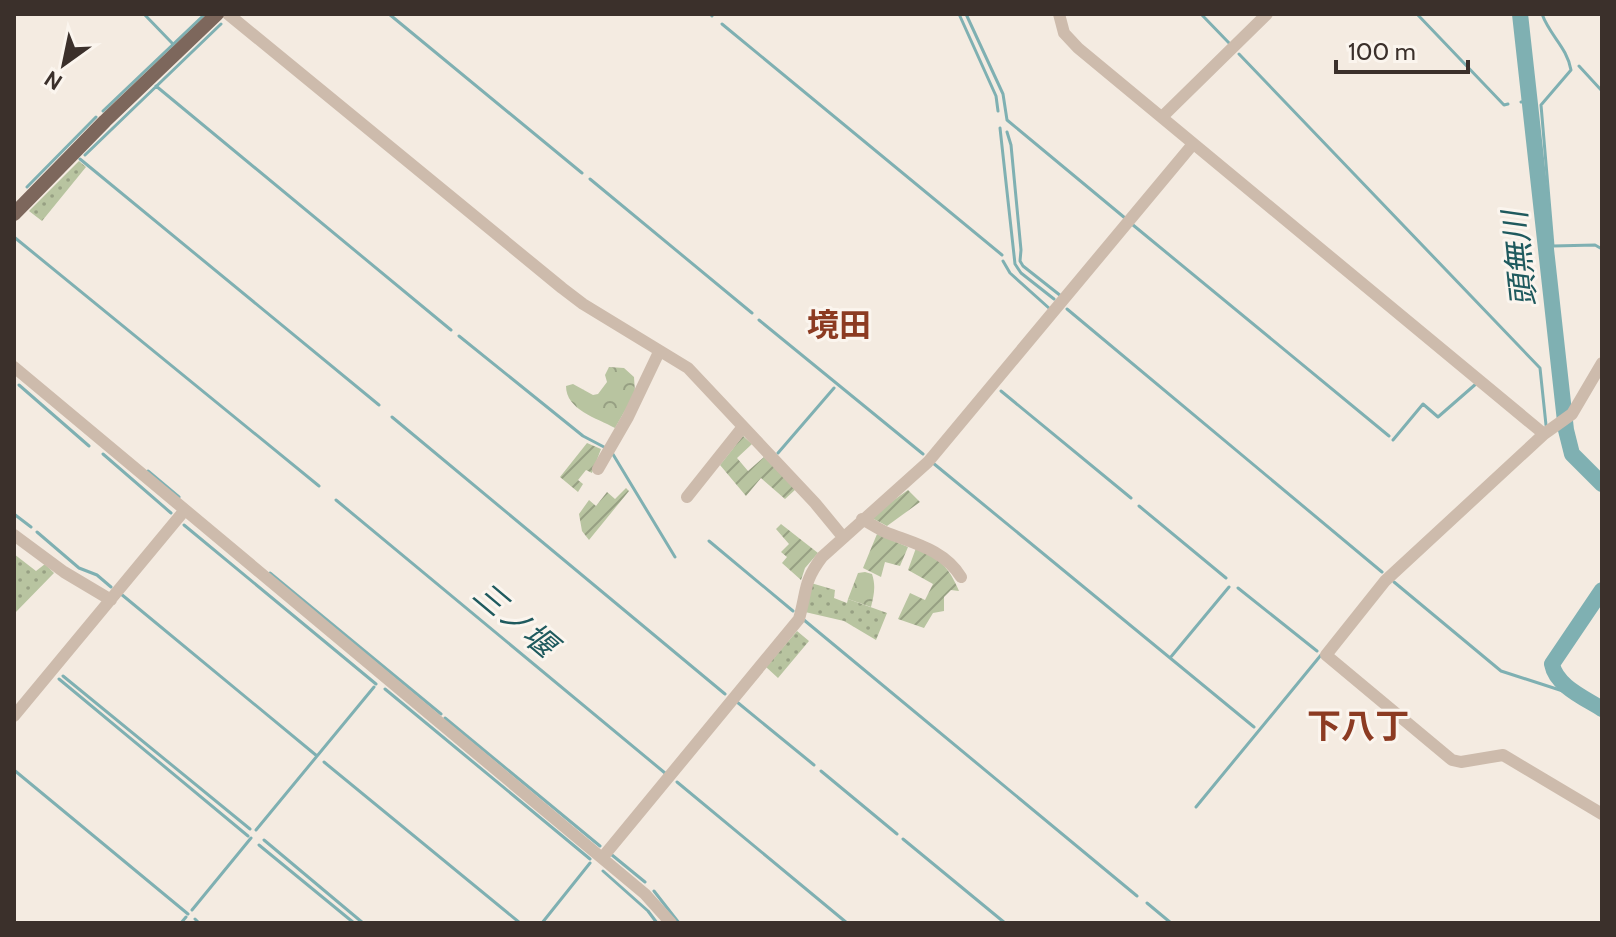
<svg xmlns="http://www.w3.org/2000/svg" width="1616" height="937" viewBox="0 0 1616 937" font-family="Cabin,'Noto Sans JP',sans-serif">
<defs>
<pattern id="grass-dots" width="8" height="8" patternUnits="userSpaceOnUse" patternTransform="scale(2)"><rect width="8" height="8" fill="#b8c4a0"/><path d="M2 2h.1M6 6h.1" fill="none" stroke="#97a083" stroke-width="1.8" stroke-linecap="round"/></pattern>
<pattern id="forest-crowns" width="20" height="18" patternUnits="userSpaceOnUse" patternTransform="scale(2)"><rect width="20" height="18" fill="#b8c4a0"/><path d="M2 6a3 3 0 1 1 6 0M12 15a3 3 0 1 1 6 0" fill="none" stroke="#97a083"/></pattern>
<pattern id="garden-furrows" width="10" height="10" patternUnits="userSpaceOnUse" patternTransform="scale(2)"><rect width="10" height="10" fill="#b8c4a0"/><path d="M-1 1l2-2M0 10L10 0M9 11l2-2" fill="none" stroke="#97a083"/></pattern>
</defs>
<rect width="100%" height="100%" fill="#f4ebe1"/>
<!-- grass -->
<path fill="url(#grass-dots)" d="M79 161 86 167 42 221 29 211Z
M14 554 36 571 45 564 54 573 14 614Z
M811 583 835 590 834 598 847 603 848 599 887 613 876 640 844 621 805 612Z
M797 631 809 641 778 678 766 667Z"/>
<!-- forest -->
<path fill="url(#forest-crowns)" d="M609 367 624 368 634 377 635 393 615 428C597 418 566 410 566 386L573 384 593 395 598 394 607 382 605 375Z
M865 572 872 574C876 586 874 595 871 607L848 599 858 573Z"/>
<!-- garden -->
<path fill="url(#garden-furrows)" d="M743 436 752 444 737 458 748 471 764 457 796 489 785 499 761 478 746 496 720 465Z
M587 443 601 449 592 473 586 470 578 480 583 484 578 492 560 477Z
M626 488 629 491 589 540 582 531 579 514 589 500 596 506 607 492 615 499Z
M908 490 920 502 887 526 870 517Z
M781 524 818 553 805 568 801 580 782 563 787 557 781 552 789 544 776 529Z
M877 534 908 547 900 566 885 562 881 577 863 568Z
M916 548C940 560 948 565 959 591L951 590 944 597V611L933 613 924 628 898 619 910 593 925 600 933 584 908 570Z"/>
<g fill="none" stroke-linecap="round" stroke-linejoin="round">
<!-- stream -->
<path stroke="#7fb0b2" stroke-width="3" d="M144 14 172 43
M389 14 582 173
M710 14 712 16
M959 14 996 96 998 111
M966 14 1003 94 1007 120 1125 218
M1201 14 1230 44
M1417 14 1504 105 1508 104
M1542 14C1550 36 1567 47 1571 70L1541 105 1553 246 1595 245 1602 249
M722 24 1002 255
M1239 54 1540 368 1546 425
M1579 66 1602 91
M156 86 451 330
M1521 102 1529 101
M103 111 205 14
M1000 128 1015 264 1021 273 1054 299
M1007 132 1011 145 1021 250 1020 261 1023 266 1061 296
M85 155 221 24
M80 159 379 405
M590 179 752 313
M27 187 96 117
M1133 225 1389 436
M14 237 319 486
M1003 261 1010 273 1050 309
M1067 309 1382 572
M759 320 923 454
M459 336 583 436 604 447
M19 385 89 446
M1001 391 1131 498
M392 417 725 694
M1393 440 1423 404 1438 417 1477 383
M611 451 675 557
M778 453 834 388
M103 454 171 513
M933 463 1254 727
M148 471 179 497
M336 500 665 773
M1139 506 1226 578
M14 514 31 527
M184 525 376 684
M37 532 79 568 97 575 111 587
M709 541 793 611
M270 573 441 714
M1394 582 1501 671 1566 692 1575 691
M1238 588 1317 651
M121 594 317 756
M804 620 1137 896
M1170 658 1229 587
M63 676 250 829
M59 679 248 836
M385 689 590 859
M737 702 814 765
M445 718 600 846
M324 762 520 923
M14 770 188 914
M821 771 897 834
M677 782 847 923
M1196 807 1321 655
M256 830 374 687
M903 839 1005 923
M264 840 363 923
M259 845 354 923
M612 855 645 882
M603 871 648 911 657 923
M654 891 679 923
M1147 903 1171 923
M192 910 251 838
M195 919 199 923
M181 923 186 917
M542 923 590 863"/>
<!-- river -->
<path stroke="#7fb0b2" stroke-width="16" d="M1520 14 1566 430 1572 454 1602 484
M1602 590 1552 664C1556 686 1585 698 1602 709"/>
<!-- minor -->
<path stroke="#cdbbac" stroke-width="12" d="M228 14 562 288 583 304 688 368 815 503 843 537
M1059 14 1064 33 1078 48 1544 434
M1162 117 1267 14
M1602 363 1572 414 1544 434 1385 581 1326 655 1452 760 1461 762 1503 755 1602 814
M14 367 645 894 671 923
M598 469 628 417 659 352
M687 497 742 428
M862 519C869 523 877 528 885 532 912 543 944 549 961 577
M14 535 64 572 111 600
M14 716 184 511
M602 858 799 619C807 591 803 582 822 557L928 462 1193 144"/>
<!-- major -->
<path stroke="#7d675c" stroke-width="14" d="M14 214 105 121 217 14"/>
</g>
<g text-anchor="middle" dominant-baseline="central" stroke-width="6" stroke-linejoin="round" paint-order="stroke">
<!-- water labels -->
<g font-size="32" font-style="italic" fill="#1f5a5e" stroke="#fbf5ee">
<text transform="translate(1519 259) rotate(-96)">頭無川</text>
<text transform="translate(515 619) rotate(40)">三ノ堰</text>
</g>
<!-- neighbourhood labels -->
<g font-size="32" font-weight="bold" fill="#8c3b22" stroke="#fbf5ee">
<text x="839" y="324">境田</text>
</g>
<!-- quarter labels -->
<g font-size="34" font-weight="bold" fill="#8c3b22" stroke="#fbf5ee">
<text x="1358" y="726">下八丁</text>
</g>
</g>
<!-- border -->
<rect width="1616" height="937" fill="none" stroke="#3b302b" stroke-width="32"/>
<!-- north arrow -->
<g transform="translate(64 64) rotate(213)" stroke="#fbf5ee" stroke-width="6" paint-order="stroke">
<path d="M0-6L14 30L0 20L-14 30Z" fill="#3b302b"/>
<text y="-12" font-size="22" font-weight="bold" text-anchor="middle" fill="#3b302b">N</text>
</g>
<!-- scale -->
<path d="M1336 60v12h132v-12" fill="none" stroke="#3b302b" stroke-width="4"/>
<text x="1348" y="60" font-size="24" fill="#3b302b" stroke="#fbf5ee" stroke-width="6" paint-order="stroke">100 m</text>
</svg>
